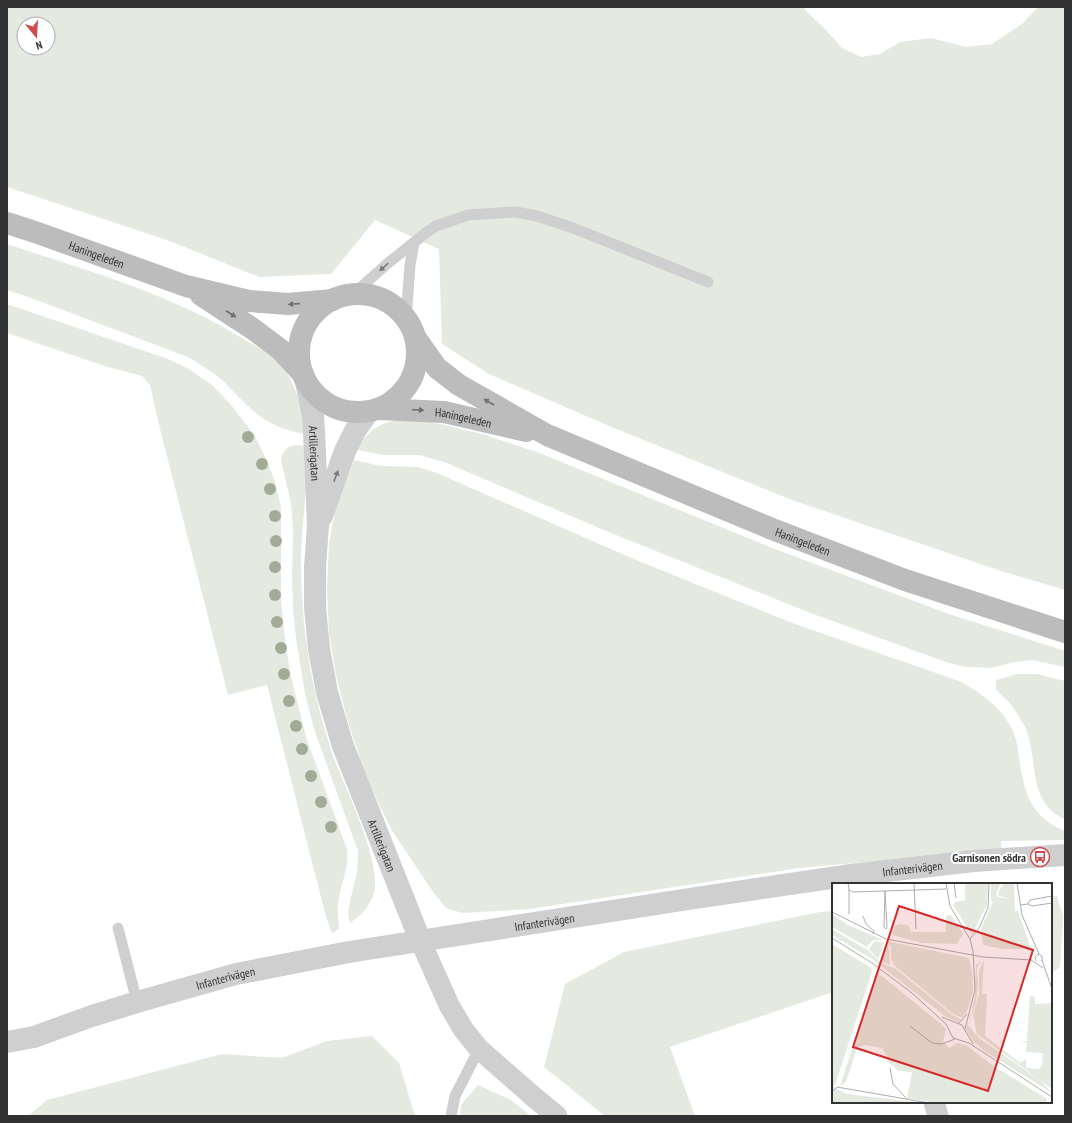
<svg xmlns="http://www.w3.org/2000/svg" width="1072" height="1123" font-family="'PT Sans Narrow',sans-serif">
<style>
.green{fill:#e4eadf;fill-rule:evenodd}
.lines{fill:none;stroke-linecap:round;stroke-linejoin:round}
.service{stroke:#cfcfcf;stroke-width:11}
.minor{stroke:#cfcfcf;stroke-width:21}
.tertiary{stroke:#cfcfcf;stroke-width:22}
.secondary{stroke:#bcbcbc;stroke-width:22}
.tree{fill:#a0ac98}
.oneway{fill:#797979}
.oneway2{fill:#707070}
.labels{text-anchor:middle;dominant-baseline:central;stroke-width:4;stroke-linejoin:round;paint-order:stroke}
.street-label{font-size:12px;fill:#323232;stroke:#fff}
.poi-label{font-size:12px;font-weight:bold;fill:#323232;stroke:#fff;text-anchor:end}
.inset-road{fill:none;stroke:#adadad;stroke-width:1}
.view{fill:#d62828;fill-opacity:0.15;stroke:#d62828;stroke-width:2}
.inset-edge{fill:none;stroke:#323232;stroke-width:2}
</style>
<rect width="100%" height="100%" fill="#fff"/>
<path class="green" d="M7 7H804L805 10 825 29 842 48 861 57 880 54 900 42 931 38 966 47 992 44 1023 23 1038 7H1065V590L1001 571 792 500 614 428 489 374 442 344 439 249 375 220 331 274 259 277 167 240 7 187ZM24 24H48V48H24Z
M7 244C88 271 172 294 245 340 257 347 272 354 280 364 297 383 302 410 304 434 290 431 276 427 264 419 249 409 238 396 226 384 215 373 201 365 188 357L34 299 7 290Z
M7 304 168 359 189 369 212 385 232 406 255 436 267 461 275 482 281 507V599L286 647 291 677 307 740 347 849C349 867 342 881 339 898 337 908 338 918 339 929L332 933 326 917 267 685 228 695 159 425 150 385 142 376 108 367 7 333Z
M405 418 428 421 482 434 537 452 775 549 949 614 1065 651V667L1032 660 1015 662 991 668 966 667 949 663 813 614 611 533 444 462 419 455H382L358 450C367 427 383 423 405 418Z
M295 445 305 446C306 458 307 471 306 483 305 509 301 535 301 562 301 626 311 689 331 750 342 783 385 865 373 896 368 909 360 916 350 923L348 914 350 901 357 873 358 851 314 729 305 694 296 638 293 608 292 575 293 529 291 503 281 461C282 452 286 447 295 445Z
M354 460 381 466 418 467 437 473 636 560 795 624 959 681C980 692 1001 707 1012 729 1017 739 1018 748 1019 759 1025 793 1030 817 1065 831V840L1001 841V850L799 868 530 909 462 913 446 908 433 892 391 829 367 779 348 722 336 676 329 633 327 589 329 542 336 507Z
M1017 674H1037L1065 681V819C1025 803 1040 755 1024 725 1020 718 1014 708 1009 702 1004 698 1000 694 996 689V680Z
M1051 896H1057L1063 916 1060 967 1051 974Z
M833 911V992L670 1047 695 1116H605L544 1067 565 984 624 952 820 912Z
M372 1036 399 1063 415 1116H28L47 1100 222 1054 282 1058 327 1041Z
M478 1085 511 1100 531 1116H460L461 1105Z"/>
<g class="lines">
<path class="service" d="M352 295 387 264 427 232 436 226 468 215 515 212 537 216 573 228 708 282
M406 319 410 265 414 243
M118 928 137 1002
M451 1116 455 1096 479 1049"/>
<path class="minor" d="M420 940 449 1005 463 1029 479 1049 535 1098 557 1116
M934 1102 938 1116"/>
<g class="tertiary">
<path id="s1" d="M306 382 313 416 314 431 318 526 315 567V607L319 649 327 692 343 746 420 940"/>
<path d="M322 516 345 451 355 431 369 411"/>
<path id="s2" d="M7 1042 34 1037 92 1016 137 1002 236 974 349 952 689 899 851 875 974 861 1065 855"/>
</g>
<g class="secondary">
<path id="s3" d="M7 223 35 232 186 286 249 301 288 304 333 300"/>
<circle cx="358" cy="353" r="59"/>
<path d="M201 295 253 329 281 350 303 374"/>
<path id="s4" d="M415 337 437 368 459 385 547 435 772 529 905 580 1065 632"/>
<path id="s5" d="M379 409 444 412 526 431"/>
</g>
</g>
<g class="tree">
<circle cx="248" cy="437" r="6"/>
<circle cx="262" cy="464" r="6"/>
<circle cx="270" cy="489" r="6"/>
<circle cx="275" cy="516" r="6"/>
<circle cx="276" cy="541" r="6"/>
<circle cx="275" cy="567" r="6"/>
<circle cx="275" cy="595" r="6"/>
<circle cx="277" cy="622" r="6"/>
<circle cx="281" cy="648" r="6"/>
<circle cx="284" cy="674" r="6"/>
<circle cx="289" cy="701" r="6"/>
<circle cx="296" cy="726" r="6"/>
<circle cx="302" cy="749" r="6"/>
<circle cx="311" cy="776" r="6"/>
<circle cx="321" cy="802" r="6"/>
<circle cx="331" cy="827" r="6"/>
</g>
<defs><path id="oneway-solid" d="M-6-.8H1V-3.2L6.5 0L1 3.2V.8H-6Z"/></defs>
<g class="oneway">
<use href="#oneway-solid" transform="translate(384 267) rotate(138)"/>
<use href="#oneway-solid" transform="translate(336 476) rotate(-70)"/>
</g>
<g class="oneway2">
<use href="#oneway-solid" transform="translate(294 304) rotate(176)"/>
<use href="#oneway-solid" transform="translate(231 314) rotate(33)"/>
<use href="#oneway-solid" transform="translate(489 402) rotate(-150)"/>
<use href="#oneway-solid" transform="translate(418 410) rotate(3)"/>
</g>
<defs>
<g id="bus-ring" transform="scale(1)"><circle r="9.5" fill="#fff" stroke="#d44949" stroke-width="1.5"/><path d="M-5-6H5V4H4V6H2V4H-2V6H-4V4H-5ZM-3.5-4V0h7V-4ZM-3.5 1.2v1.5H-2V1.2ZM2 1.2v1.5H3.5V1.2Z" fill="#d44949"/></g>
</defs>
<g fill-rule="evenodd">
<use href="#bus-ring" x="1040" y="857"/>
</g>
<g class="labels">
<g class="street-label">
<text stroke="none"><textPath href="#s3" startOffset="95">Haningeleden</textPath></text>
<text stroke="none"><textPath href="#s5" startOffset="85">Haningeleden</textPath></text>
<text stroke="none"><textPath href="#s1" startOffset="72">Artillerigatan</textPath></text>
<text stroke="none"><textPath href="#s4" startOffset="444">Haningeleden</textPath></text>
<text stroke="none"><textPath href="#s1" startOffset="475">Artillerigatan</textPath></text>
<text stroke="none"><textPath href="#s2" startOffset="924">Infanterivägen</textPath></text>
<text stroke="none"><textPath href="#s2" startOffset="552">Infanterivägen</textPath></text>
<text stroke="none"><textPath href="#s2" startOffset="228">Infanterivägen</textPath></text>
</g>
<g class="poi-label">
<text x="1026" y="857">Garnisonen södra</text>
</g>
</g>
<g transform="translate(832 883)">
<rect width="220" height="220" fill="#fff"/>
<path d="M133 0H156L155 21 140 52 121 22 123 19 133 17ZM159 0H169L164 10 165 14 178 16 167 13 166 10 172 0H182L183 28H186L199 66H171L151 62 149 45 161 19 159 18ZM0 31 16 42 51 57H41L35 64 0 44ZM119 32 131 51 125 61 90 60 60 52 62 43 68 41 76 42 79 49H114V33ZM0 46 37 68 49 80 64 86 119 131 129 137 126 139 113 133 40 76 0 52ZM43 58 52 60 46 76 37 66ZM54 58 137 75 140 88 141 109 136 126 130 135 120 130 63 83 59 76V64ZM54 60 57 65 58 82 49 78ZM0 61 38 84 40 89 2 205 15 211 92 220H0ZM149 77 145 86 146 103 144 119 137 140 143 114 144 82ZM152 77 150 111H155L153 153 188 180 194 176V185L207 186 210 182 211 170 194 169 195 160 188 158H195L198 113 203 114V121L220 120V206L145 151 141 132 147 111V87ZM45 89 109 141 114 146 111 158 117 165 125 160 134 162 160 182 215 216 213 220H103L75 215 80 189 67 188 55 178V173L50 165 33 162 25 165 14 199 8 203ZM135 141 147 155 209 198 220 210 151 167 140 157 134 147Z" fill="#e4eadf"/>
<path class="inset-road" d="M16 0 17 7 21 9 114 6M23 0H110M82 0 84 46M114 0 118 23 138 56 141 68 143 107 133 146M122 0 124 15M185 0 190 32 207 71M17 7V31M53 8 55 44 54 46 52 44ZM196 21 200 23 220 20M188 22 196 21 198 17 220 13M0 29 54 56 151 74 199 77 211 85M31 33 34 41 42 48 41 51M0 55 40 80 80 110 114 141 121 155 137 160 220 214M138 56 147 45 156 25 157 0M210 77 220 106M204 78 203 74 206 71 210 73V78M110 134 130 142 141 161M126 141 135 131M78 143 100 160 110 161 123 156M58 185 61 201 75 216M0 209 5 204 97 220"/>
<path class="view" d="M67 23 201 67 156 208 21 164Z"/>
<rect width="220" height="220" class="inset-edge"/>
</g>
<rect width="1072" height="1123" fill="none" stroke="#323232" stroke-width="16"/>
<g transform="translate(36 36) rotate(162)"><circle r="19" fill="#ffffff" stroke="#adadad"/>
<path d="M0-3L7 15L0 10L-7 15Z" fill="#d44949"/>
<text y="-6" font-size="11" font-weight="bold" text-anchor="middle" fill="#323232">N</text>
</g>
</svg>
